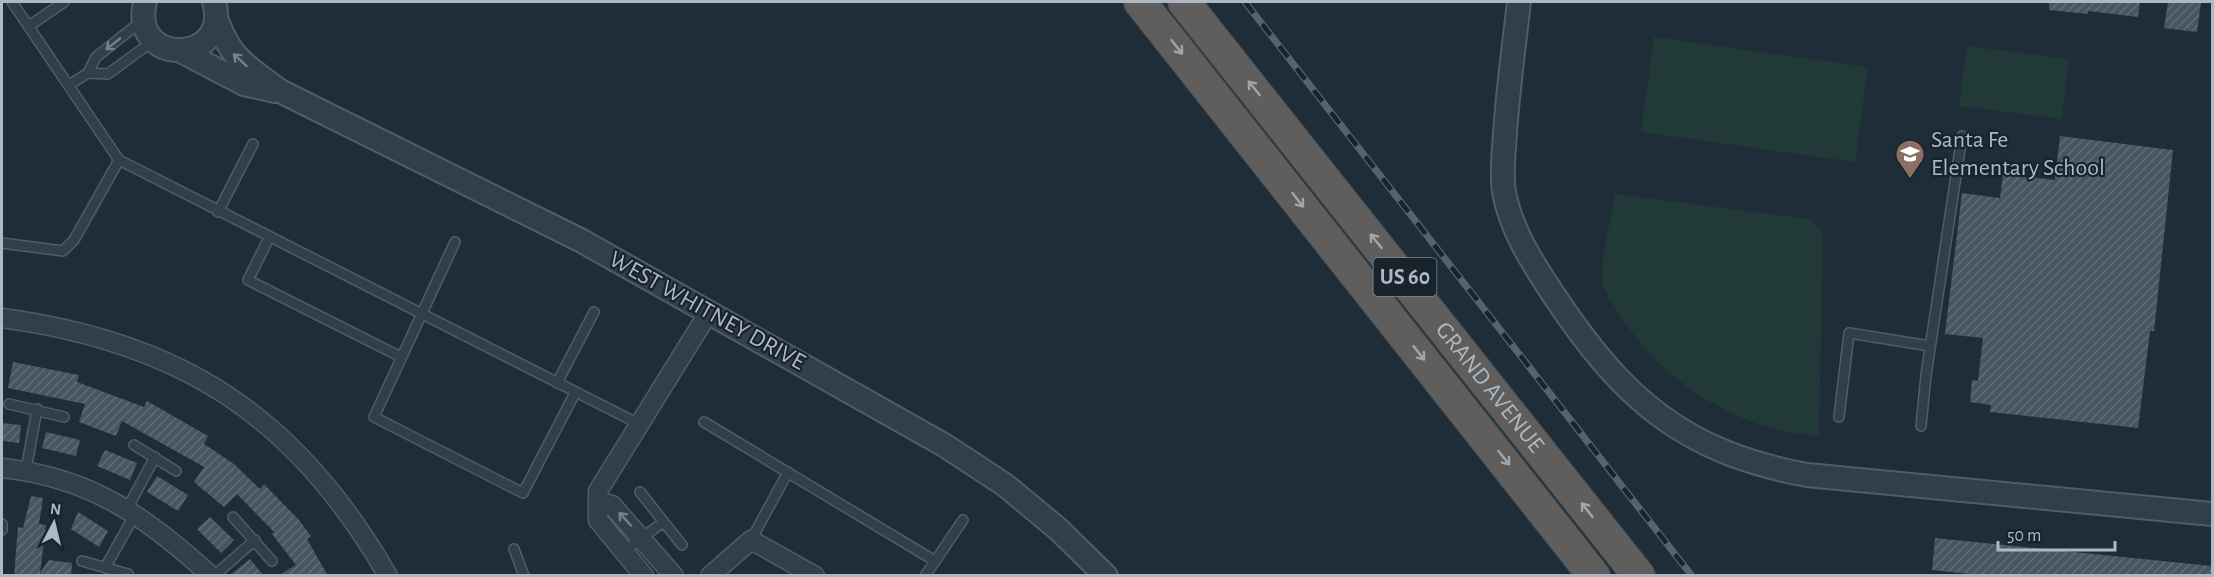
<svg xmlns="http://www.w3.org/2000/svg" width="2214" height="577" font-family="'Alegreya Sans',sans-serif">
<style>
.pitch{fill:#213a38}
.building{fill:url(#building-hatch)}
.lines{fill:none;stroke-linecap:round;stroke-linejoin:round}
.service-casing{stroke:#505c66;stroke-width:12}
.minor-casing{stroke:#505c66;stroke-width:21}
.tertiary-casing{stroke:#505c66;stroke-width:26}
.trunk-casing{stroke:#3d4952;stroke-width:34}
.service{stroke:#323e48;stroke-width:9}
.minor{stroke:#323e48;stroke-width:18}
.tertiary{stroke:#323e48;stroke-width:22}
.trunk{stroke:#5f5e5c;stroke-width:32}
.rail-casing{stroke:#54636f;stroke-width:7}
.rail{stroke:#18232c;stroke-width:4.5;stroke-dasharray:14;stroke-linecap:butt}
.oneway{stroke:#75828d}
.oneway2{stroke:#9da7b0}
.labels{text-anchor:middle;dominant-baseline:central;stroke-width:4.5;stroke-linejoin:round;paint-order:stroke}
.shield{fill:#18232c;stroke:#808c97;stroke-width:1.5}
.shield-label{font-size:22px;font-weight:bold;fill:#acb9c5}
.poi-label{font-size:24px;fill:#acb9c5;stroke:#18232c;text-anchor:start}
.street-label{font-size:24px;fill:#acb9c5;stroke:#18232c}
</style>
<defs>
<pattern id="building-hatch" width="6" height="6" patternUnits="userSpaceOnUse" patternTransform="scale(1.5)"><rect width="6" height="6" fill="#465763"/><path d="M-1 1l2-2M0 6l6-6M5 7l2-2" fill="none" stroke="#5e6d78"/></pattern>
</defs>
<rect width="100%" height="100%" fill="#1e2d37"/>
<path class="pitch" d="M1654 37 1868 67 1855 162 1641 132Z
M1967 46 2069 59 2062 119 1959 106Z
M1615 194 1810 219 1823 232 1819 436C1739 431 1661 382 1619 313 1614 305 1603 291 1602 281 1601 258 1611 219 1615 194Z"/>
<path class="building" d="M2049 2H2140L2138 17 2088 11V14L2049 10Z
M2168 2H2201L2197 32 2164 28Z
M2060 136 2173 150 2154 331H2150L2138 428 1990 412 1991 405 1970 402 1972 380 1978 381 1983 338 1945 334 1962 193 2000 198 2003 174 2055 180Z
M13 362 79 375 77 382 144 407 147 401 208 436 204 444 234 464 260 489 264 484 299 520 311 536 307 539 328 576H278L296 565 272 534 274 532 237 494 224 507 194 482 204 467 122 421 116 436 79 422 85 404 8 388Z
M2 423 21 425 19 443 2 441Z
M46 432 80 440 76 456 42 448Z
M105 450 137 463 130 480 97 466Z
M157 476 188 495 178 511 147 492Z
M31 496 43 498 39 524 46 525 40 573 49 560 72 563 71 576H14L18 527 23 528Z
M78 512 108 531 99 547 71 529Z
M210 517 234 540 221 553 197 529Z
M1935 538 2212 566V576H1988L1932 570Z
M250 559 264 576H229Z"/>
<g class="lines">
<g class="service-casing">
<path id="service" d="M12 2 119 160 639 424
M29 26 64 2
M88 73 108 74 153 41
M69 85 88 73 96 57 143 20
M218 212 253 144
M269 238 248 280 401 357
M455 242 374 417 523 493 575 393
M2 243 63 251 74 240 119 160
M557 383 594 312
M9 404 64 417
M1839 417 1849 333 1930 346
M704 422 935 561
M1921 426 1926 375 1962 136
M134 445 176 471
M26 470 37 409
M640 492 682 545
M127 509 155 457
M233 517 272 561
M2 530V524
M751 540 788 472
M514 549 524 576
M623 552 662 523
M82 561 128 574
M105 568 135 514
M214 576 255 540
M925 576 963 520"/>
</g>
<g class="minor-casing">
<path id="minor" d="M2 318C182 342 297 417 388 576
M2 468C90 477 147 517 211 576
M599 501 612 505 674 576
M644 576 598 520V491L709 312
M710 576 751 540 815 576"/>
</g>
<g class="tertiary-casing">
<path id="tertiary" d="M145 2C129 68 232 64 214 2
M1519 2C1514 45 1508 89 1505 133 1504 151 1501 174 1504 192 1511 230 1532 262 1553 294 1622 398 1682 452 1807 475L2212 514
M216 18C231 60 247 66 280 91L582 241 944 445 1005 485 1058 529 1106 576
M181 51 244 84 275 91"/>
</g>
<g class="trunk-casing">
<g id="trunk">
<path d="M1140 2 1594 576"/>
<path id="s1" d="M1184 2 1639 576"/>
</g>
</g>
<use href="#service" class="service"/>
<use href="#minor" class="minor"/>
<use href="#tertiary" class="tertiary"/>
<use href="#trunk" class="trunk"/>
<g class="rail-casing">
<path id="rail" d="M1245 2 1692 576"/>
</g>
<use href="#rail" class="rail"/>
</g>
<defs><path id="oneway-shaft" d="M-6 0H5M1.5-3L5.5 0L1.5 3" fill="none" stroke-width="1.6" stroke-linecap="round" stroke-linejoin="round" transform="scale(1.5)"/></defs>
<g class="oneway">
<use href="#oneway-shaft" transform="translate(113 44) rotate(142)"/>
<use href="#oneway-shaft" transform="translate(240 60) rotate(-138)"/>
<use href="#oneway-shaft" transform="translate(625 519) rotate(-132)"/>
</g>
<g class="oneway2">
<use href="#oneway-shaft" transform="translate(1177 47) rotate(52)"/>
<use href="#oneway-shaft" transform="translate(1254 88) rotate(-129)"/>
<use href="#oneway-shaft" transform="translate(1298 200) rotate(52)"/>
<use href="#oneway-shaft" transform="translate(1376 241) rotate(-129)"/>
<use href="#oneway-shaft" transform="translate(1419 353) rotate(52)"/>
<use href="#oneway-shaft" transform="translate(1504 458) rotate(51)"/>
<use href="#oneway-shaft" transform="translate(1587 510) rotate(-128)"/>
</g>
<defs>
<g id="school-pin" transform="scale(1.5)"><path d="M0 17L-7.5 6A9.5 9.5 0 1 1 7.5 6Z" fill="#8d6e63" stroke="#18232c"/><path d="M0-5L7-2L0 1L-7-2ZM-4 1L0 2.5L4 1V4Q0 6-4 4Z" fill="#fff"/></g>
</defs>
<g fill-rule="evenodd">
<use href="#school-pin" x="1910" y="154"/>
</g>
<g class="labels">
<rect class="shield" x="1373.5" y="258" width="63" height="38" rx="4.5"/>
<g class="shield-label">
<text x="1405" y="277">US 60</text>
</g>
<g class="poi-label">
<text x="1931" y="140">Santa Fe<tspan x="1931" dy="28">Elementary School</tspan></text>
</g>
<g class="street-label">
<text transform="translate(707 311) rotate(29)">WEST WHITNEY DRIVE</text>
<text stroke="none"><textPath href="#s1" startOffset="492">GRAND AVENUE</textPath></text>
</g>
</g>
<rect width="2214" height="577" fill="none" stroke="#acb9c5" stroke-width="6"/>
<g transform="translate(54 523) rotate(7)" stroke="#18232c" stroke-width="4.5" paint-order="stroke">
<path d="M0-4.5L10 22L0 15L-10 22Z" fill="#acb9c5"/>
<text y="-9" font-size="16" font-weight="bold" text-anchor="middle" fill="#acb9c5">N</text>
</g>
<path d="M1998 541v9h117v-9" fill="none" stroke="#acb9c5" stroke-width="3"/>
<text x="2007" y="541" font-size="18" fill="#acb9c5" stroke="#18232c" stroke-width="4.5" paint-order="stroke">50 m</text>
</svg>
